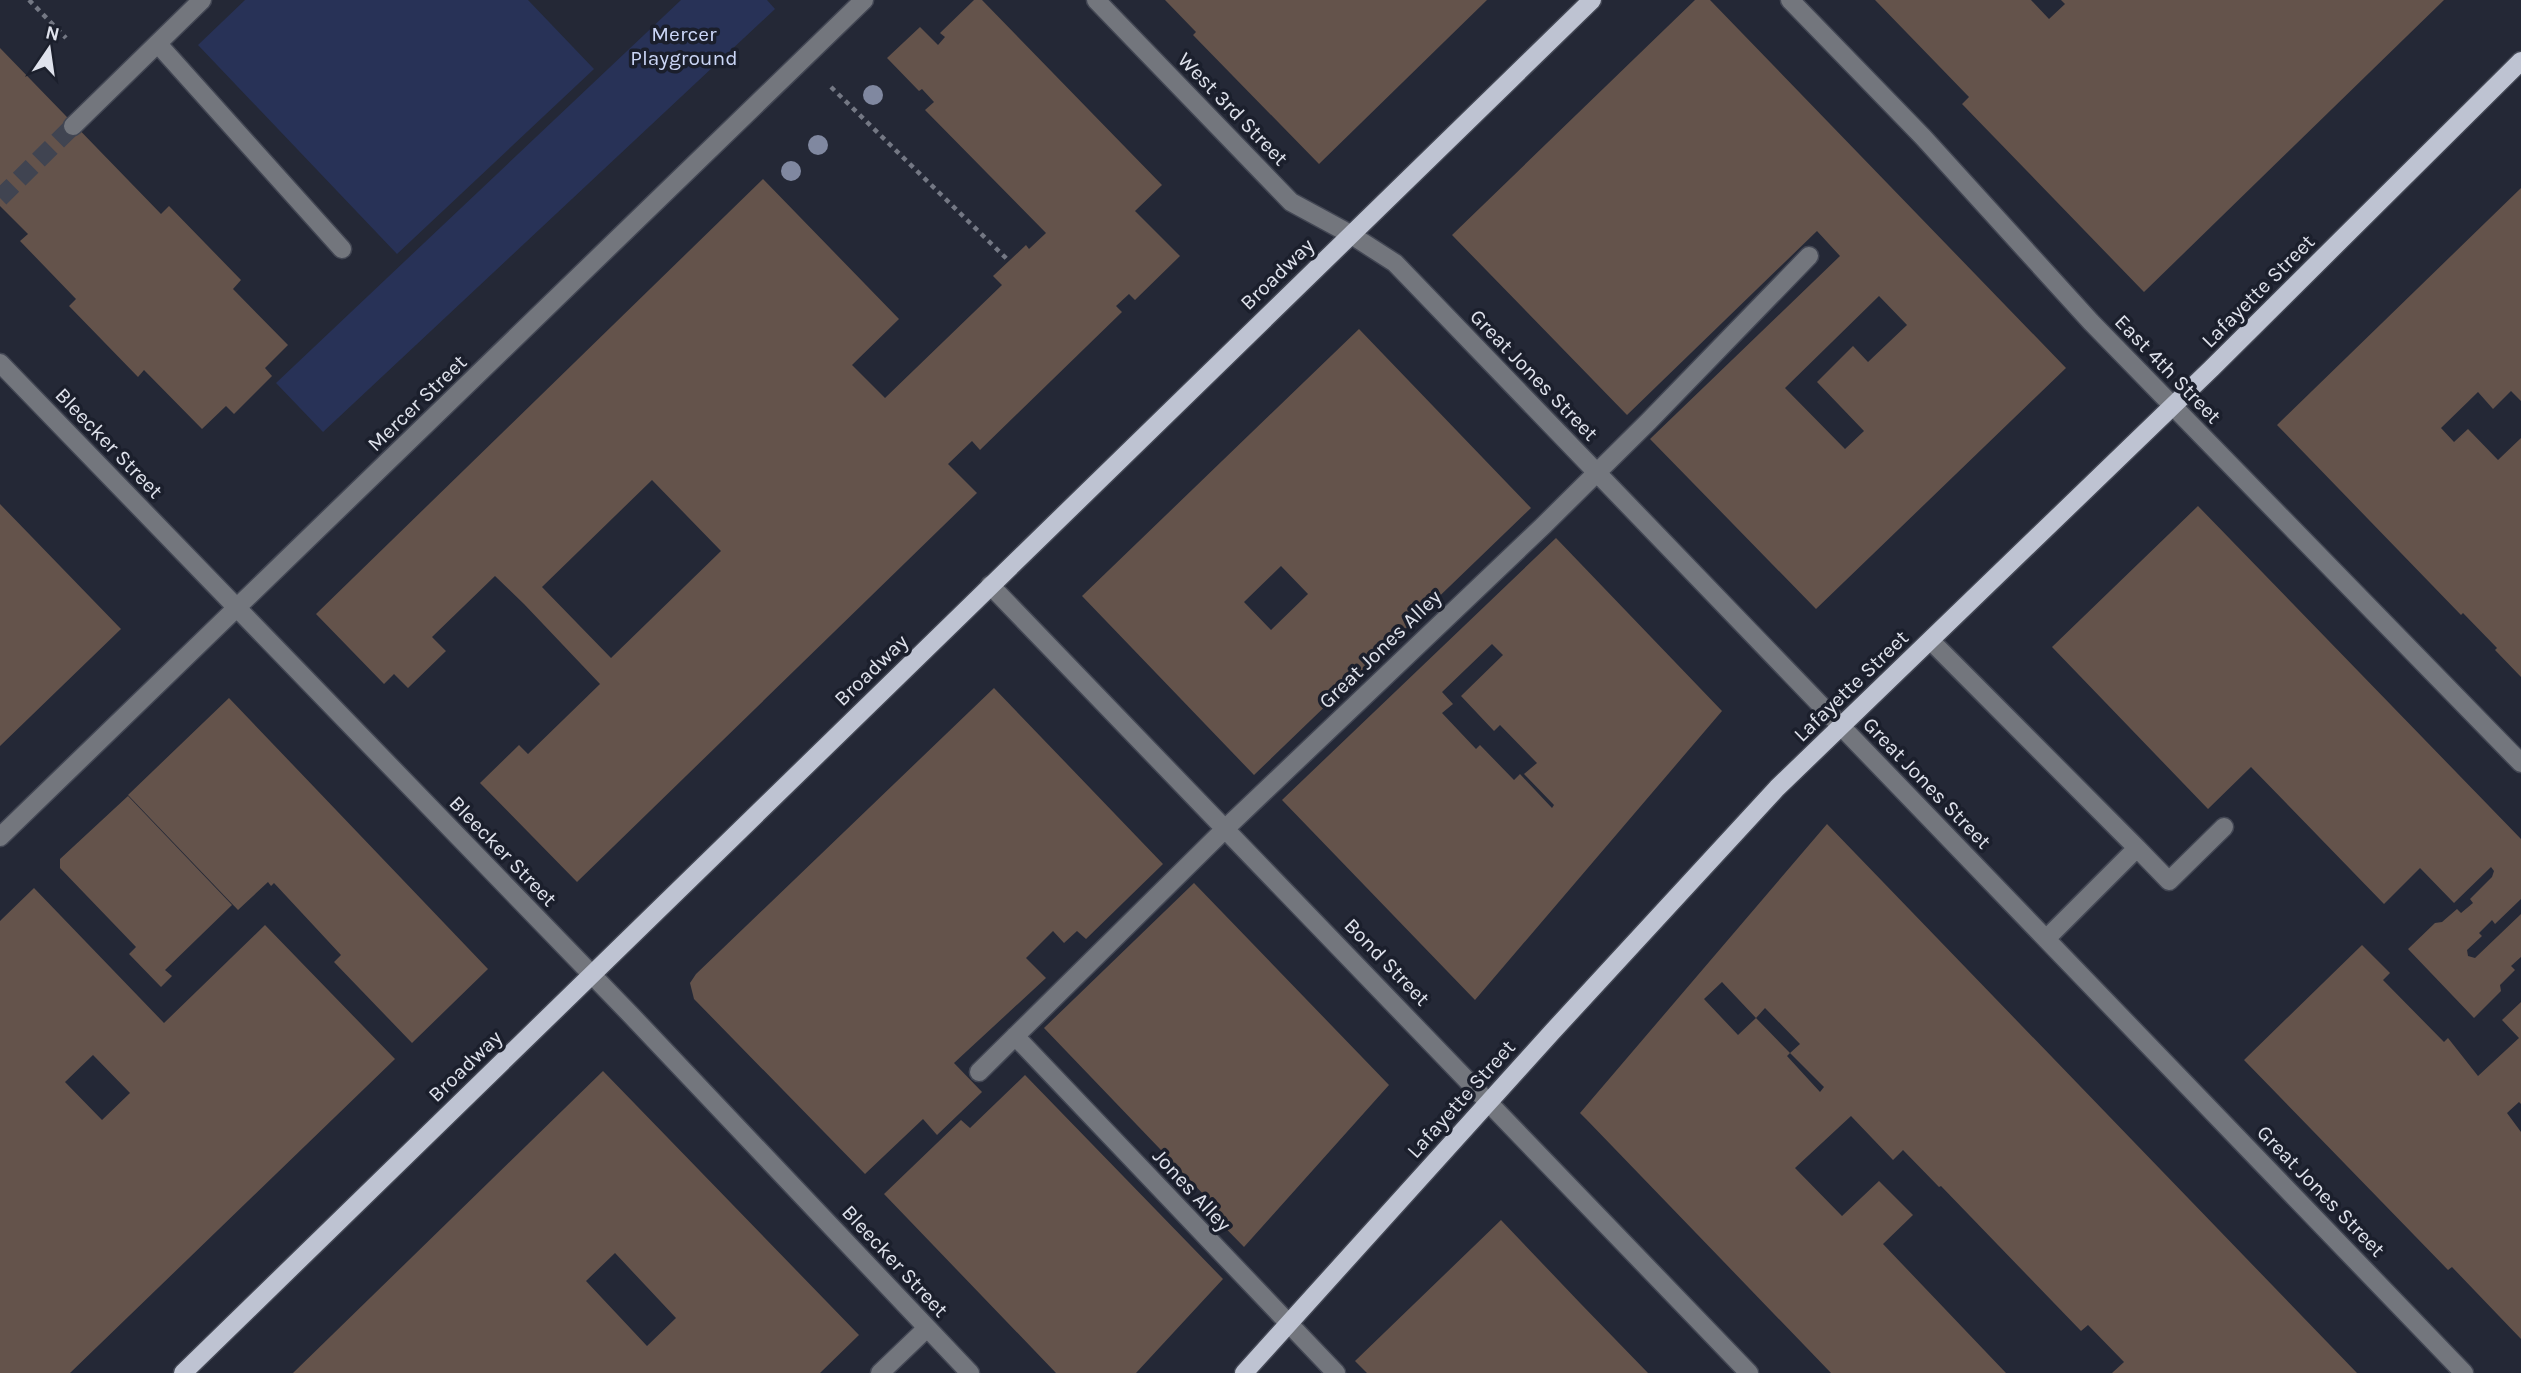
<svg xmlns="http://www.w3.org/2000/svg" width="2521" height="1373" font-family="Karla,sans-serif">
<style>
.green{fill:#283257}
.building{fill:#64534b;fill-rule:evenodd}
.lines{fill:none;stroke-linecap:round;stroke-linejoin:round}
.minor-tunnel{stroke:#404451;stroke-width:18;stroke-dasharray:18 9;stroke-linecap:butt}
.minor-casing{stroke:#424653;stroke-width:21}
.major-casing{stroke:#424653;stroke-width:21}
.path{stroke:#747884;stroke-width:4.5;stroke-dasharray:5 5;stroke-linecap:butt}
.minor{stroke:#73767d;stroke-width:18}
.major{stroke:#bec3d2;stroke-width:18}
.tree{fill:#8088a0}
.labels{text-anchor:middle;dominant-baseline:central;stroke-width:7;stroke-linejoin:round;paint-order:stroke}
.park-label{font-size:21px;fill:#cbd6f6;stroke:#1b1f2c}
.street-label{font-size:21px;fill:#dfe2ec;stroke:#1b1f2c}
</style>
<rect width="100%" height="100%" fill="#242836"/>
<path class="green" d="M245 0H528L594 69 397 254 198 45Z
M681 0H767L775 9 323 432 276 383Z"/>
<path class="building" d="M974 0H982L1162 185 1135 211 1180 256 1135 300 1129 294 1116 306 1122 312 980 450 972 441 948 464 977 493 577 882 480 783 519 745 528 754 600 684 524 604 495 576 432 637 446 651 408 688 394 674 384 684 316 614 763 179 899 319 852 365 885 398 1002 285 993 276 1026 245 1029 249 1046 233 925 110 934 102 922 89 919 91 887 58 920 27 938 45 945 37 940 33ZM652 480 721 551 611 658 542 587Z
M1165 0H1487L1319 164 1193 35 1196 32Z
M1695 0H1710L2066 368 1816 609 1650 439 1840 256 1817 231 1627 415 1452 235ZM1879 296 1907 325 1868 362 1853 346 1817 382 1864 431 1845 449 1785 388Z
M1875 0H2031L2049 19 2065 4 2061 0H2444L2144 292 1962 104 1969 97Z
M0 48 161 214 169 206 241 280 233 289 288 345 265 368 272 376 234 414 226 406 202 429 144 370 138 377 69 306 76 299 20 241 28 234 0 206Z
M2521 188V401L2511 391 2493 409 2478 392 2441 428 2454 442 2468 429 2498 460 2521 438V677L2495 650 2497 648 2463 613 2461 615 2277 425Z
M1359 329 1531 508 1254 775 1082 596ZM1281 566 1308 594 1271 630 1244 602Z
M0 504 121 629 0 746Z
M2198 506 2521 839V899L2495 924 2492 920 2479 933 2482 936 2467 950 2468 956 2475 958 2521 914V957L2511 966 2515 970 2500 985 2501 991 2474 1018 2408 949 2435 923 2442 922 2457 909 2461 913 2473 903 2470 899 2492 877 2494 871 2491 867 2454 903 2420 868 2384 904 2251 767 2208 809 2052 647Z
M1556 538 1722 711 1475 1000 1282 800ZM1492 644 1503 655 1461 696 1494 731 1500 725 1535 761 1537 763 1524 774 1554 805 1552 808 1520 774 1514 780 1480 745 1476 749 1442 713 1453 704 1442 692Z
M994 688 1163 864 1086 939 1077 931 1064 943 1053 931 1026 958 1046 978 954 1063 982 1092 937 1135 923 1119 865 1174 694 999 690 983 696 974Z
M229 698 488 969 412 1043 334 962 341 955 274 883 271 886 268 882 238 910 128 795Z
M128 796 232 905 165 970 172 976 161 987 129 954 136 947 60 868V859Z
M1827 824 2133 1141 2357 1373H2112L2124 1362 2088 1325 2081 1331 1941 1186 1939 1187 1903 1150 1893 1160 1851 1116 1795 1168 1842 1216 1879 1181 1913 1215 1883 1244 2006 1373H1831L1586 1119 1580 1113ZM1722 982 1756 1018 1765 1008 1800 1044 1790 1053 1756 1018 1738 1035 1704 999ZM1790 1053 1824 1087 1820 1092 1787 1056Z
M1194 883 1389 1085 1244 1247 1200 1202 1206 1197 1044 1028Z
M34 888 164 1023 265 925 395 1059 70 1373H0V921ZM93 1055 130 1093 102 1120 65 1082Z
M2362 945 2390 973 2383 980 2444 1042 2448 1038 2478 1076 2519 1038 2502 1020 2521 1002V1104L2519 1102 2507 1113 2521 1132V1339L2452 1267 2448 1270 2244 1060Z
M603 1071 859 1335 820 1373H293ZM615 1253 676 1318 647 1346 586 1281Z
M1025 1075 1223 1279 1136 1373H1056L884 1194 961 1120 970 1128Z
M1501 1220 1581 1304 1648 1373H1367L1355 1361Z"/>
<g class="lines">
<path class="minor-tunnel" d="M0 198 73 126"/>
<g class="minor-casing">
<path id="minor" d="M1096 0 1291 202 1350 234 1395 263 2464 1373
M1790 0 1923 137 2091 322 2521 763
M158 44 342 249
M73 126 202 0
M0 363 630 1014 970 1373
M990 585 1749 1373
M1931 641 2137 848 2046 939
M0 837 864 0
M2137 848 2169 881 2224 827
M1015 1036 1336 1373
M979 1072 1226 828 1543 526 1649 421 1809 256
M880 1373 927 1328"/>
</g>
<g class="major-casing">
<path id="major" d="M183 1373 1592 0
M1244 1373 1553 1031 1777 788 2212 368 2521 61"/>
</g>
<path class="path" d="M29 0 66 38
M831 87 1009 261"/>
<use href="#minor" class="minor"/>
<use href="#major" class="major"/>
</g>
<g class="tree">
<circle cx="873" cy="95" r="10"/>
<circle cx="818" cy="145" r="10"/>
<circle cx="791" cy="171" r="10"/>
</g>
<g class="labels">
<g class="park-label">
<text x="684" y="34">Mercer<tspan x="684" dy="24">Playground</tspan></text>
</g>
<g class="street-label">
<text transform="translate(1233 109) rotate(46)">West 3rd Street</text>
<text transform="translate(1277 274) rotate(-44)">Broadway</text>
<text transform="translate(2258 291) rotate(-45)">Lafayette Street</text>
<text transform="translate(2168 369) rotate(46)">East 4th Street</text>
<text transform="translate(1534 375) rotate(46)">Great Jones Street</text>
<text transform="translate(417 403) rotate(-44)">Mercer Street</text>
<text transform="translate(109 443) rotate(46)">Bleecker Street</text>
<text transform="translate(1380 649) rotate(-44)">Great Jones Alley</text>
<text transform="translate(871 670) rotate(-44)">Broadway</text>
<text transform="translate(1851 686) rotate(-44)">Lafayette Street</text>
<text transform="translate(1927 783) rotate(46)">Great Jones Street</text>
<text transform="translate(503 851) rotate(46)">Bleecker Street</text>
<text transform="translate(1387 962) rotate(46)">Bond Street</text>
<text transform="translate(465 1066) rotate(-44)">Broadway</text>
<text transform="translate(1461 1099) rotate(-48)">Lafayette Street</text>
<text transform="translate(1192 1190) rotate(47)">Jones Alley</text>
<text transform="translate(2321 1191) rotate(46)">Great Jones Street</text>
<text transform="translate(895 1261) rotate(47)">Bleecker Street</text>
</g>
</g>
<g transform="translate(49 49) rotate(13)" stroke="#1b1f2c" stroke-width="5" paint-order="stroke">
<path d="M0-5L12 26L0 18L-12 26Z" fill="#dfe2ec"/>
<text y="-10" font-size="19" font-weight="bold" text-anchor="middle" fill="#dfe2ec">N</text>
</g>
</svg>
